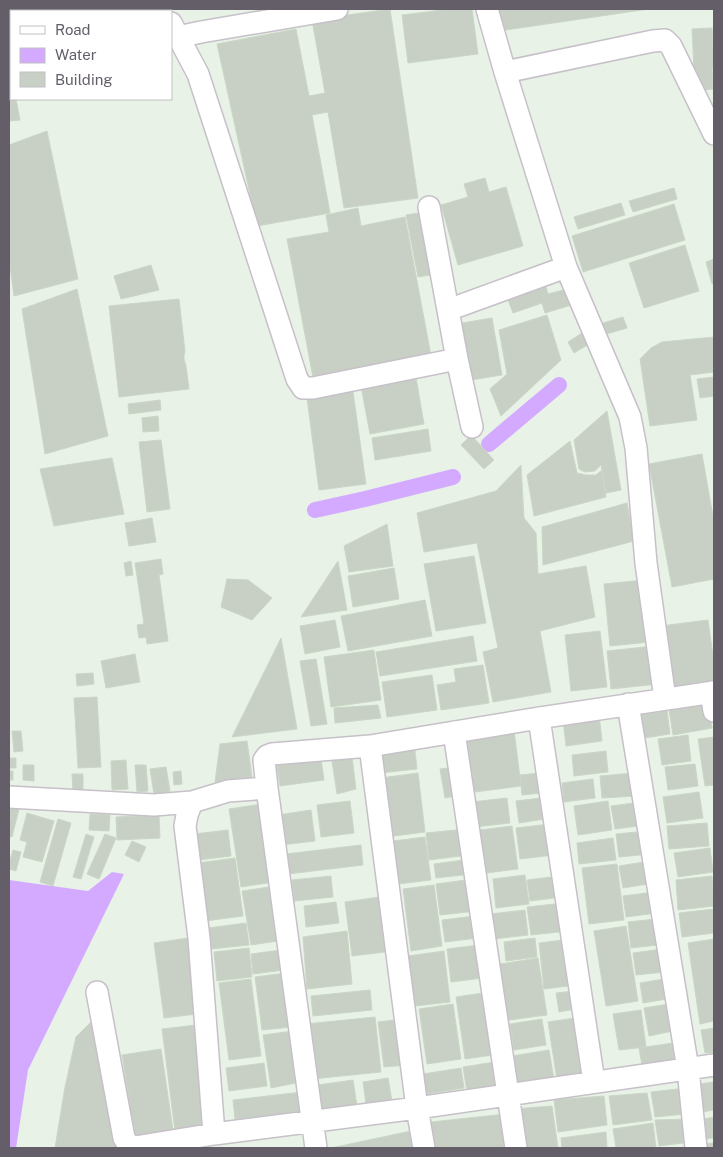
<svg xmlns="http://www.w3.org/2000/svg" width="723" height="1157" font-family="'Public Sans',sans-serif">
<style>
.water{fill:#d3aaff}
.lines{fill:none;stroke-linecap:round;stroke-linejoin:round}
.canal{stroke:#d3aaff;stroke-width:16}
.building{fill:#c8d0c6;stroke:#c9d7c4}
.minor-casing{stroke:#c6c0c8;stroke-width:24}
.minor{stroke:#fff;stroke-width:21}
</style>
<rect width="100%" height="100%" fill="#e9f2e7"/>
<path class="water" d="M112 872 124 874 28 1070 16 1148H9V880L88 891Z"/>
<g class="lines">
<path class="canal" d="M489 444 559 385
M315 510 365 499 453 477"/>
</g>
<path class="building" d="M390 9 418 198 344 208 328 112 312 115 330 213 257 226 217 44 296 29 309 96 325 93 312 20Z
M450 9H472L478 54 408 63 402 15Z
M496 9H649L499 31Z
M712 28 713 50H714V67L712 68 713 89 695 91 692 29Z
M9 84H11V99H16L20 120 9 121Z
M47 131 78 279 14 296 9 259V145Z
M485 178 489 192 506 187 523 246 458 265 441 205 468 197 464 184Z
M674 188 677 199 633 212 629 201Z
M621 203 625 215 578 229 574 217Z
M674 204 685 240 583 272 572 236Z
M358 208 361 226 405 217 432 361 314 383 287 239 329 232 326 215Z
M425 212 436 274 418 277 406 215Z
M685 245 699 291 644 308 629 263Z
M714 259V283L712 284 706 262Z
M151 265 159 290 121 299 114 276Z
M546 287 548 294 571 288 575 304 545 313 542 303 513 313 508 300Z
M77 289 108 436 45 454 22 309Z
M179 299 185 352 184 355V359L186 366 189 389 119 397 109 306Z
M547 315 561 360 501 416 490 389 507 374 499 330Z
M623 317 627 328 603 335 600 324Z
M492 318 502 375 471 380 462 323Z
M582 333 589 344 574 353 568 342Z
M714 337V372L690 375 697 420 650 426 640 359 651 348 662 342Z
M415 372 424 424 370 434 360 381Z
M714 377V396L700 398 697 379Z
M353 392 366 484 319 490 307 398Z
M160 400 161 410 129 414 128 404Z
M607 411 621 490 606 493 601 465 595 471 585 472 579 469 574 440Z
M158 416 159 431 143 432 142 418Z
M428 429 431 451 375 460 372 438Z
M471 435 494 460 484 469 461 445Z
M161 440 170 509 147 512 139 442Z
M570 441 577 473 586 475H596L602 470 606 497 534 516 527 475Z
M702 454 714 522V579L672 587 649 464Z
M112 458 124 514 54 526 40 469Z
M521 465 524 518 536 533 538 574 586 566 595 617 540 631 551 692 493 702 483 652 498 648 477 543 424 552 417 513 496 491Z
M627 503 634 541 543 565 542 527Z
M152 518 156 542 129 546 125 523Z
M387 524 393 566 349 572 344 546Z
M474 556 486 623 436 631 424 564Z
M161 559 163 574 159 575 168 641 147 644 146 637 139 638 137 625 144 624 135 563Z
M131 561 133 575 126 576 124 563Z
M338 561 347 610 301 617Z
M394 568 399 599 353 607 348 576Z
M227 579 248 580 272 598 252 620 221 607Z
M644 580 650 642 610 646 604 584Z
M425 600 432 636 348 651 341 616Z
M335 620 340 647 305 654 300 626Z
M708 620 714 663V685L670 691 661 626Z
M600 631 607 687 571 691 565 635Z
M473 636 477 661 380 676 376 652Z
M281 638 297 729 232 737Z
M654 646 658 684 611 689 607 651Z
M374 650 381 700 331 707 324 657Z
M135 654 140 682 106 688 101 661Z
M316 659 327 724 311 726 300 661Z
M483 665 489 703 441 710 437 685 456 682 454 669Z
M93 673 94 684 77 686 76 674Z
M432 675 437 710 387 717 382 682Z
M97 697 101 767 78 768 74 698Z
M707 702 712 728 673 735 669 709Z
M378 705 381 718 335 723 334 708Z
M667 710 670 734 638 739 634 715Z
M599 715 602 741 566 746 563 720Z
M514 730 521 786 467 793 460 736Z
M12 731H21L23 751 14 752Z
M688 735 691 761 662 765 658 739Z
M714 737V785L705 786 698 739Z
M247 741 252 777 215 782 220 744Z
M414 742 417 769 380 773 377 747Z
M606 751 608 772 574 776 572 755Z
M352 757 356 789 337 794 332 761Z
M9 758H16V768H9Z
M321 759 324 780 280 786 277 766Z
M126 760 128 789 112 790 111 761Z
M695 764 698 786 668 790 665 767Z
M23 765H34V781L23 780Z
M135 765H146L148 791 137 792Z
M166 767 170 791 154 794 150 769Z
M456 767 461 795 445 798 440 769Z
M9 771H13V780H9Z
M181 771 182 784 174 785 173 772Z
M418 773 425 832 387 837 380 778Z
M540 773 542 793 522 795 520 775Z
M634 773 636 796 602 798 600 776Z
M72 774H83V791H73Z
M593 779 595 798 564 802 562 783Z
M699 792 703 818 667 823 663 797Z
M549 797 551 818 519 823 516 801Z
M507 798 510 823 475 827 472 802Z
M350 801 354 833 321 837 317 805Z
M608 801 612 830 578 835 574 806Z
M9 802 20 805 12 837 9 836Z
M642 802 646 825 615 829 611 806Z
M262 804 274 882 241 887 229 809Z
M311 810 315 841 281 845 278 815Z
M27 813 54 821 42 862 23 857 27 842 20 840Z
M90 814 110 815 109 831 89 830Z
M159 815 160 838 117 840 116 817Z
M58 819 71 823 53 886 40 882Z
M707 823 709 846 669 849 667 826Z
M550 824 554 855 520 859 516 828Z
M512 826 518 869 486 873 480 830Z
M466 829 469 855 429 860 426 833Z
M228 830 231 856 198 860 194 834Z
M647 831 650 854 619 857 616 834Z
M86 834 94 837 81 879 73 877Z
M105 834 116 838 99 879 87 874Z
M425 837 431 880 398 884 393 841Z
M613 838 616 860 579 864 577 843Z
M132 841 146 847 139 862 125 855Z
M361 845 363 865 288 874 286 854Z
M710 848 713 872 678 877 674 853Z
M13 850 21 852 16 871 9 869V864Z
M235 858 243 916 205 921 198 863Z
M471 859 472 874 436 878 434 864Z
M650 861 654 883 623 888 619 866Z
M617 864 624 920 589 924 582 868Z
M525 875 529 904 496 908 493 879Z
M331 876 333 897 294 901 292 880Z
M559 876 562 897 530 901 527 880Z
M712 876 714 906 678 910 676 880Z
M473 879 477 911 440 915 436 884Z
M434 885 442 946 411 951 403 889Z
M276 886 285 940 251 945 242 891Z
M654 892 657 913 626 917 623 896Z
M386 896 393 951 352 956 345 902Z
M336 902 339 923 306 927 304 906Z
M564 903 568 931 531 935 527 907Z
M714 909V933L682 937 679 913Z
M525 910 528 935 494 939 490 914Z
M475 916 478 938 445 942 442 920Z
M655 919 658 945 631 948 628 922Z
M246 923 249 945 211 949 208 928Z
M626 926 638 1001 606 1006 594 931Z
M347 931 352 984 307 989 303 937Z
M188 938 197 1014 164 1018 154 943Z
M535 938 537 957 506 961 504 942Z
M571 939 576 985 544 989 539 943Z
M714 939V1021L700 1024 688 943Z
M479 945 483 978 451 982 447 949Z
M249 948 252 977 217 981 214 952Z
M662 949 665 972 636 975 633 953Z
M281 950 284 970 253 974 251 954Z
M444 951 450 1002 415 1006 408 956Z
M538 958 547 1015 502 1021 494 965Z
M286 973 292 1027 262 1030 255 977Z
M251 979 261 1056 229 1060 219 983Z
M664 979 667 999 643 1003 640 983Z
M370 990 372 1010 313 1016 311 996Z
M574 991 576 1009 559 1012 556 993Z
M489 992 499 1054 465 1059 456 997Z
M453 1004 461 1059 427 1064 419 1009Z
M669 1004 673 1031 649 1036 644 1008Z
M641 1010 646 1047 619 1050 613 1014Z
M97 1016 122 1148H55L65 1087 76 1037Z
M375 1017 381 1072 312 1079 306 1024Z
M582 1017 591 1075 557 1080 548 1022Z
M402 1019 407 1065 384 1067 378 1022Z
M542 1019 546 1045 514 1050 510 1024Z
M196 1025 208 1127 175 1131 162 1029Z
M714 1028V1052L705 1053 701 1030Z
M293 1031 301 1082 271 1088 263 1035Z
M673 1043 677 1066 643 1071 639 1048Z
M161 1049 173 1130 135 1136 122 1055Z
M549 1050 554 1079 517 1085 512 1056Z
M501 1061 505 1086 467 1092 463 1067Z
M264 1063 267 1086 229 1091 226 1068Z
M461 1068 464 1088 420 1095 417 1075Z
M388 1078 392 1101 366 1104 363 1082Z
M353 1080 357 1106 322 1112 318 1085Z
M714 1082V1110L696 1113 692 1085Z
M686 1088V1114L655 1117 651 1092Z
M302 1092 304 1112 235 1119 233 1100Z
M647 1093 652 1120 613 1125 609 1096Z
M604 1096 607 1125 558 1132 554 1100Z
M552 1106 558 1148H519L513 1109Z
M506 1114 511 1148H435L431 1122Z
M714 1117V1138L700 1139 698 1120Z
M688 1119 691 1142 659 1146 655 1120Z
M653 1123 656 1148H616L613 1129Z
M411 1131 415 1148H331Z
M606 1132 607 1148H562L561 1138Z
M714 1143V1148H702L701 1144Z"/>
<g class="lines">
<g class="minor-casing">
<path id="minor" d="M171 23 198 74 297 379 303 388H313L457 359 429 207
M178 37 201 32 337 9
M505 72 653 41 665 40 671 46 714 134
M566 267 630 417 636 448 646 563 665 699
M448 310 566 267 505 72 487 9
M457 359 472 427
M711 692 714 711
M628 704 688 1069 696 1148
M539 718 594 1082
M454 732 516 1148
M370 746 417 1108 424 1148
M267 788 316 1148
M9 797 154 805 192 802 228 791 267 788 264 760 267 756 272 754 370 746 539 718 714 692
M192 802 187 815 185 826 199 938 214 1134
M97 992 124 1138 128 1144 135 1147 214 1134 417 1108 714 1065"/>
</g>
<use href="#minor" class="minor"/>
</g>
<rect width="723" height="1157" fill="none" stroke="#645e69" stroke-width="20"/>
<rect x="10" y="10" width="162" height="90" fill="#ffffff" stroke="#c1bfc3"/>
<rect x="20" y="26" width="25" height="8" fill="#ffffff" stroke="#c1bfc3"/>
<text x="55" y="35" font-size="15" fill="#645e69">Road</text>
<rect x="20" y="48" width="25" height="15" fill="#d3aaff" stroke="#c1bfc3"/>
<text x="55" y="60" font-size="15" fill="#645e69">Water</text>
<rect x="20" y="72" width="25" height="15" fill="#c8d0c6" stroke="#c1bfc3"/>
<text x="55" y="85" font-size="15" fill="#645e69">Building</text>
</svg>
